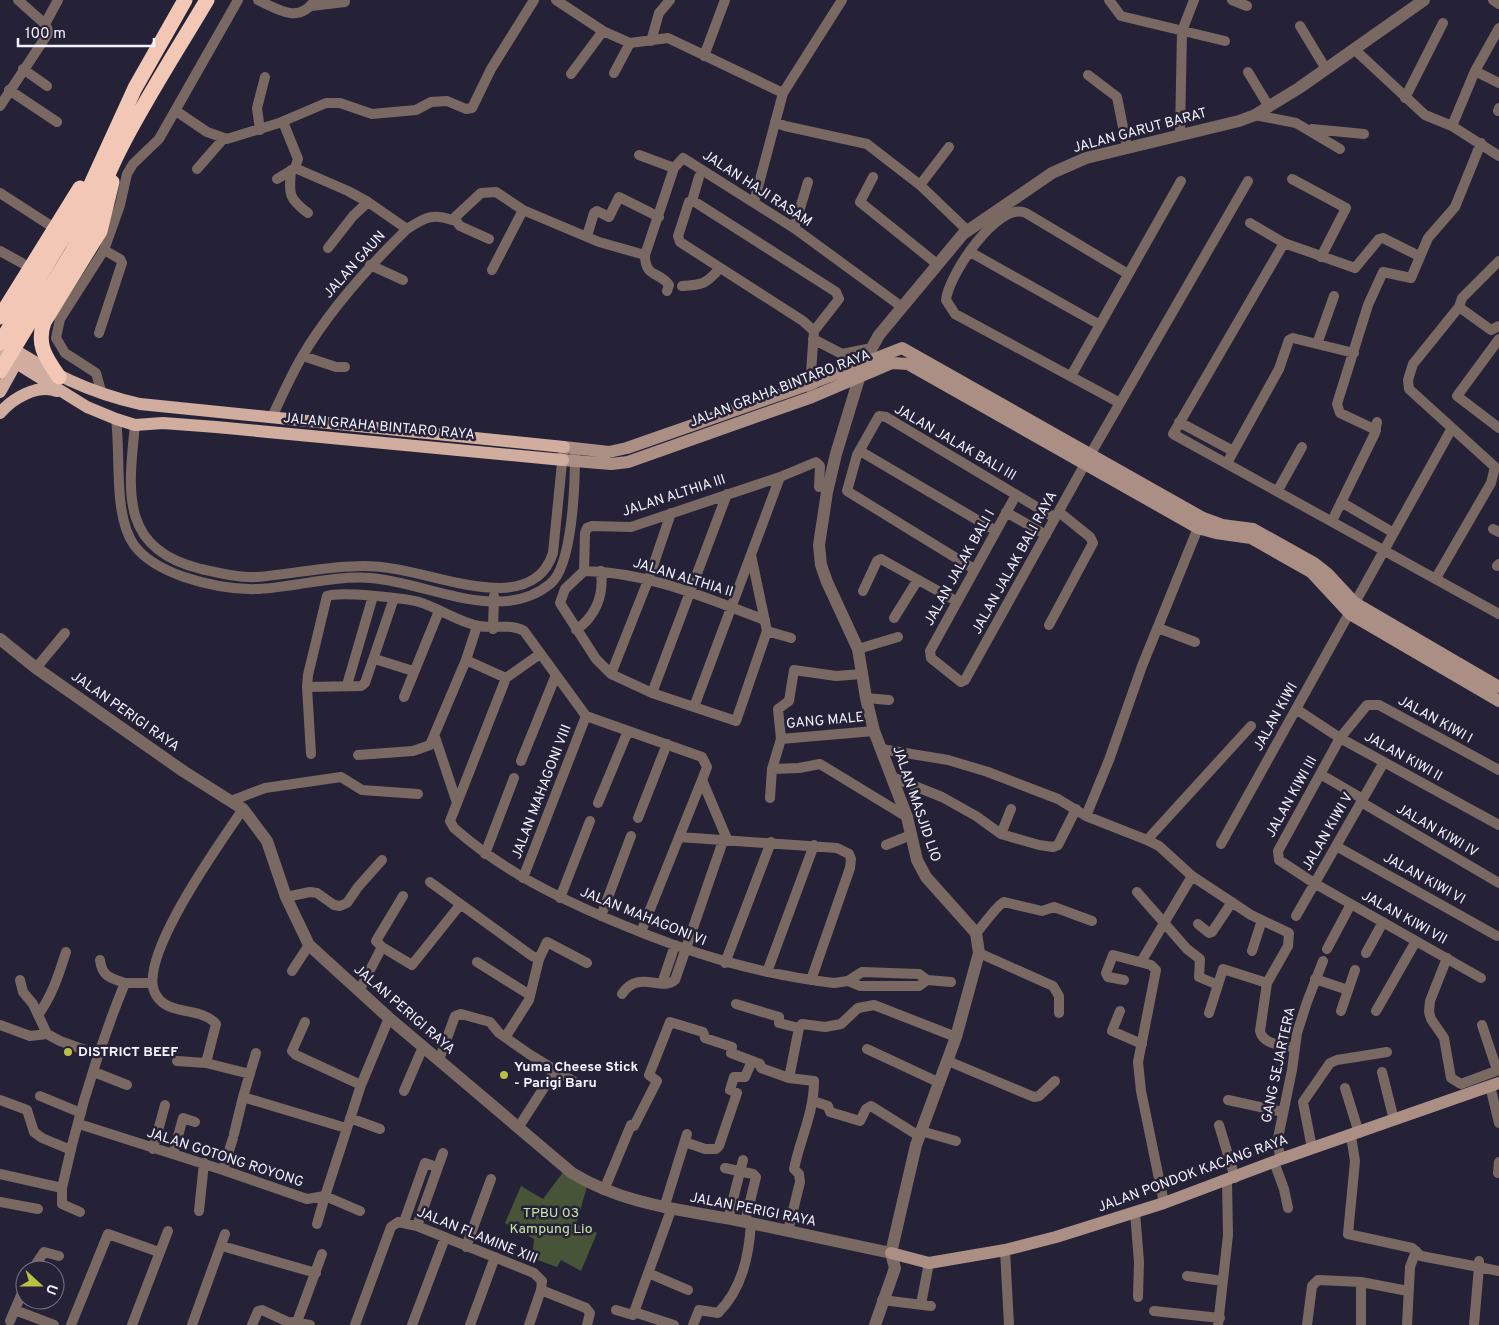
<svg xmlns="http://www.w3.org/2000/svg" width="1499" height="1325" font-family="Overpass,sans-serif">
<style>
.green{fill:#475437}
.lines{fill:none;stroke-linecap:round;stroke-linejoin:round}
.minor{stroke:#7a6962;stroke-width:10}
.tertiary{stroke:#7a6962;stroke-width:12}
.secondary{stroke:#ab8f84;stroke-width:12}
.primary{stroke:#d0ad9e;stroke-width:12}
.motorway{stroke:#f2c7b5;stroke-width:15}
.motorway-bridge{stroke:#f2c7b5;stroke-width:15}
.poi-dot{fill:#bbc044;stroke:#252238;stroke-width:2}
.labels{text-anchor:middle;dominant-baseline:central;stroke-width:5;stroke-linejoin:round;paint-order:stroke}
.street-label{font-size:14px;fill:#f3f2fe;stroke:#252238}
.poi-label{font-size:14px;font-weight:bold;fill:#f3f2fe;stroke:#252238;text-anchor:start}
.park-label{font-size:14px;fill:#cae5a8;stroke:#252238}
</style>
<rect width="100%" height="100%" fill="#252238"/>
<path class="green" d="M564 1171 587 1187 576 1224 597 1233 581 1271 561 1260 557 1267 532 1258 534 1239 505 1223 521 1186 543 1199Z"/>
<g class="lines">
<path class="minor" d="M258 0C279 10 299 24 315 0
M556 0 603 31 630 43 668 38 783 93 754 202
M1109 0 1121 16 1225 41
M1232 0 1247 6
M1493 0 1499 4
M311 6 345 2
M45 24 58 0
M1300 26 1326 69
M651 41 659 13 670 0
M1354 49 1425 115 1452 126 1499 156
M704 56 725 0
M23 69 47 86
M1475 71 1499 83
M1248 72 1269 107
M614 73 630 43
M571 74 603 31
M1088 75 1117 97 1127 147
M9 90 57 122
M783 93 842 0
M1405 98 1443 23
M0 106 49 32 45 24 18 0
M176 111 207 132 227 139 279 123 326 103H340L372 114 416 110 431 102 447 101 466 109 472 108 491 69 534 0
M1498 111 1499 108
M1255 115 1296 123 1340 149
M775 122 785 126 867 144 920 185 968 231
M1452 126 1475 71 1499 28
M1312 129 1364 134
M260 130 257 108 265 77
M1180 134 1182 31 1194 0
M639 155 674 168
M295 168 348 191 368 202
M197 169 224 138
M291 170C289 194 288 198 308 213
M873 177 860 202 937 264
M277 179 295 168 298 159 283 122
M1292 179 1346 208 1321 257
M920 185 949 147
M0 193 48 224
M692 201 699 177
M454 218 460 226 489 239
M1250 223 1284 243 1355 268 1379 239 1383 238 1419 256
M794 228 808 182
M407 229C425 218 431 213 452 220L481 193 496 192 523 210 599 242 645 255
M587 236 594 213 597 211 609 217 619 197 659 217
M1284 243 1173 434 1499 614
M0 251 22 263
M970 252 1100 325
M370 265 403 280
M492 270 523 210
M682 286C703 285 706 284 720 268
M667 291 669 285C659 271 645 278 645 255L674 168 683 158 794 228 902 307
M1459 307 1491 330 1499 326
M99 333 122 263 120 259 104 250
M813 339 842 354 867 349
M1499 339 1457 396 1499 428
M1317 344 1354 353
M303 356 336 367H345
M1071 376 1181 181
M102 394 96 373 65 353 56 338 60 319 104 250 120 205 127 174 133 164 159 139 238 0
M812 397 811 372 814 331 803 321 680 242 678 236 689 202H695L836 292 839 299 814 331
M1120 403 955 314 946 300C948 276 998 200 1026 213L1128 274
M272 417C282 396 291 375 303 355 331 308 368 267 407 229L368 202 353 216 328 248
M116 419C121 456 113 515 134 545 145 560 167 571 184 577 208 585 234 590 259 589 296 587 334 575 371 578 426 582 500 625 550 584 573 566 575 482 575 453
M1179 422 1233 451
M135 425C128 493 120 549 201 569 219 573 239 578 257 577 292 574 328 566 363 566 410 566 453 588 501 588 526 587 545 578 553 553L563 453
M1452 428 1409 389 1408 380 1413 364 1459 307 1462 298 1499 261
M1376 430 1340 413 1337 404 1368 305 1383 272 1411 278 1428 238 1455 207 1481 143
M860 451 996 531
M1227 463 1279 369 1289 340 1293 338 1317 344 1334 296
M1278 490 1302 447
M1016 495 930 651 931 658 961 682 965 680 1090 455 1248 181
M1341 502 1392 532
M1006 512 1046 535
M1332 521 1375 433 1377 422
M1493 529 1499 532
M751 555 767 631 736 721 652 693 611 674 596 659 560 603 565 589 584 571C648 572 706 598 765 620
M1497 566 1499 564
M974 569 847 491 857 455 879 416 886 417 1055 518
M584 571 585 533 587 528 592 526 631 527 780 477 816 462 820 466 819 487
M863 591 877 561 881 559 956 601
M394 598 365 683 361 686 307 687 308 675 327 596C340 591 404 598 419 602 439 608 458 622 479 626 493 629 512 623 524 631L586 716 702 757 707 767 702 780 641 932
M894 618 917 581
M1049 625 1093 543 1090 537 1059 512
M1158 628 1195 642
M493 629 494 596
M576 630C596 616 604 595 601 571
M767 631 791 638
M858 649 898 637
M375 659 413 671
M466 660 506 678 540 654
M36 668 65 633
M611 674 649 578 671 513
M506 678 450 821 454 828C503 871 558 898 618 923 689 953 757 974 834 983L848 981 862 972 919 974 927 980 951 982
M347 685 373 596
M307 687 311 754
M652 693 727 494
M404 697 439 611
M866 698 889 700
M694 707 780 477
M1296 709 1340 738 1499 825
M1251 726 1147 840 1159 846 1192 876 1251 915 1289 933 1288 946 1267 983 1260 1031C1263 1045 1283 1045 1295 1048
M435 737 457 803
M781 739 778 709 789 701 794 670 836 676 862 674
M781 739 874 731
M881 749 948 760 988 772 1058 799 1086 816 1147 840
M358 755 413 751 430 745 466 660 477 626
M521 761 556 675
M772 769 781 739
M1320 774 1363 799
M892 777 942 797 976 816 1001 834 1039 845 1053 847 1058 845 1076 809
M702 780 727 839
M770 798 772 769 799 768 820 764 907 817
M231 801 265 788 341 777 362 790 418 794
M1361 802 1499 883
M598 803 628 731
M1086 816 1109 760 1142 666 1198 528
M638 818 667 744
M1001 834 1011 809
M679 837 837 848 849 854 851 859 850 868 811 980
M1221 844 1452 428 1495 467 1491 483 1436 578
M886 845 911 835
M1336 846 1497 936
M485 854 514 778
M523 878 586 716
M430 882 532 956 539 959
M1137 892 1187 949 1200 959 1199 977 1218 985
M403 896 376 941 382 947 412 965 460 905
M286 897 310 892 317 893 334 905 340 906 347 903 358 887 382 860
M560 898 590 821
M601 916 631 836
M1296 916 1384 762
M1198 924 1209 933 1212 932 1232 902
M976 933C983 926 997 905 1004 902L1042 911 1054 907 1092 921
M1327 949 1351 904
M1252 951 1262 920
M979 953 1053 986 1059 996V1013
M1366 953 1383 922
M1447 958 1430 1001 1429 1012 1431 1019 1444 1038 1451 1078 1461 1084 1499 1070
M477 962 530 995
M1141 962 1192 876
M725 963 771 842
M292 971 309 945
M767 972 814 845
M1481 978 1314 883 1279 860 1278 851 1340 738 1367 705H1379L1499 770
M1315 979 1348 990
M20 980 23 992 33 1004 47 1034 60 1041 99 1055
M1124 980 1108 977 1106 973 1113 955 1151 965 1156 970 1138 1062 1141 1091 1164 1203
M848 981 860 986H919L927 980
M125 983H152
M662 983 675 945
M359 991 382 947
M622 994C638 969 661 992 675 980L724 838
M736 1004 779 1017V1023L799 1028 789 1078
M1120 1011 1112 1031 1142 1044
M1341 1011 1355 970
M1376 1011 1416 941
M1209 1013 1223 969 1267 983
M38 1015C52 996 59 974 66 952
M305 1022 292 1051 296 1055 361 1085
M0 1025 30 1036 47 1034
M1482 1025 1497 1070
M799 1028 802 1024 825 1027 841 1024 858 1008 874 1005 956 1037
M506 1036 529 1000 539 959 547 942 587 963
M867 1049 940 1083
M256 1053 243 1097 346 1128
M439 1060 455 1016 461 1014 490 1022 499 1033 529 1054 578 1084
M177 1061 206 1063 250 1074
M948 1061 1034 1097 1039 1096 1055 1081
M206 1063 216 1024C201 1006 169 1017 156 995 134 961 223 839 243 809
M94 1072 127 1085
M1382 1072 1394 1120
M1490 1086 1499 1123
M1345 1088 1359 1133
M404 1091 423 1047
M40 1096 81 1113
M0 1100 27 1110 34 1132 42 1138 71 1150
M1228 1100 1283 1112
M813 1101 828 1106 830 1112 860 1121 866 1109 871 1106 919 1136
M350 1118 380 1129
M79 1124 223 1170 307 1199 325 1196 328 1187 361 1085 389 1018
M1219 1125 1235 1178
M518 1128 556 1069
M921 1131 956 1141
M234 1134 243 1097
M1351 1136 1355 1161 1348 1234 1412 1248 1421 1256 1479 1267V1261
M685 1142 705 1149H716L719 1146 737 1093 730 1090 734 1077H745L752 1061
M1312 1148 1303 1102 1330 1063 1337 1060 1387 1052
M153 1149 165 1105
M173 1154 183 1118 195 1122
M1281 1159 1277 1143 1292 1070 1297 1033 1307 1002 1323 961
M1274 1162 1284 1189 1288 1208
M725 1168 753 1174 756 1177 745 1222
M223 1170 233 1138
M1498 1173 1499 1162
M0 1174 62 1188
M604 1190 631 1125 634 1126 657 1081 649 1075 670 1022 703 1032 705 1038 732 1047 731 1053 760 1064 761 1068 789 1078 814 1081C814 1113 800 1139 794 1169L799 1174 800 1182 788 1231
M0 1202 38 1209
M664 1208 687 1134
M199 1211 204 1163
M80 1212 62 1204V1188C77 1118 98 1049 125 983 111 978 102 977 100 960
M1135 1212 1139 1262 1138 1297
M728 1219 743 1160
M404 1222 425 1163 437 1167
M317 1224 325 1196 360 1211
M417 1226 443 1153
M222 1246 316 1273
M466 1247 491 1179
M1005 1250 1009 1325
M32 1270 44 1252 59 1256
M648 1273 688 1290
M1187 1276 1223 1281
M882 1300 931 1306
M921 1304 929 1263
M15 1310 54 1325
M616 1310 633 1315 671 1210
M1154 1311 1220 1318
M634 1312 674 1325
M10 1321 25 1286
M292 1322 310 1325
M297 1322 322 1254
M71 1325 108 1234 159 1252
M132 1325 168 1231
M192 1325 225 1234
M252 1325 258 1311 262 1310 288 1322
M355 1325 391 1227 398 1222 417 1226 534 1273 542 1281 541 1290 586 1308 590 1313 587 1325
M412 1325 445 1238
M470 1325 495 1257
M529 1325 541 1290
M693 1325 699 1310 718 1313C742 1289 749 1256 751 1223
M1218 1325 1228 1235 1227 1181
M1307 1325 1312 1286 1318 1280 1361 1282 1408 1291
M1361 1325V1282
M1407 1325 1410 1267 1416 1251
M1474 1325 1479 1267 1499 1271"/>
<path class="tertiary" d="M0 639 36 668 183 771 243 809 267 841 286 897 309 945 389 1018 572 1173C626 1206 686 1210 746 1222 794 1232 843 1243 891 1253
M875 1325 895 1268 891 1253 916 1145 956 1037 979 953 976 933 926 877 917 860 907 817 874 731 866 698 858 649 827 582 821 565 819 545 827 492 836 454 864 362 879 335 963 234 1052 173 1086 158 1239 121 1255 115 1299 88 1424 0"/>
<path class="secondary" d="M564 447 609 452 627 448 810 384 902 348 1203 518 1222 525 1253 529 1314 563 1328 574 1355 603 1499 687
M563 460 611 464 628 462 812 397 892 363 908 364 1198 528 1216 533 1251 538 1311 572 1350 614 1499 701
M891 1253 929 1263 1005 1250 1056 1237 1164 1203 1281 1159 1499 1083"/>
<path class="primary" d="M7 345C53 374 87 392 140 404L564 447
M0 353 87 407 116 419 135 425 163 423 216 427 563 460
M0 392 20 356
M0 413C13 398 37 384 57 391"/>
<path class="motorway" d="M61 241 76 217 135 88 185 0
M74 249C92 217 103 182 120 149 146 98 178 49 207 0
M0 317 80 188
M59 377C46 358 36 345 44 322L100 231 112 182"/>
<path class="motorway-bridge" d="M0 343 61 241
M0 371 74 249"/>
</g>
<g class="poi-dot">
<circle cx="68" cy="1052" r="5"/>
<circle cx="504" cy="1075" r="5"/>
</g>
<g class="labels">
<g class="street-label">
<text transform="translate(1140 131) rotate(-15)">JALAN GARUT BARAT</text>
<text transform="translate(757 189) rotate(33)">JALAN HAJI RASAM</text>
<text transform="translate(355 265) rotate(-48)">JALAN GAUN</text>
<text transform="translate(780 389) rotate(-21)">JALAN GRAHA BINTARO RAYA</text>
<text transform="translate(379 427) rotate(5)">JALAN GRAHA BINTARO RAYA</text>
<text transform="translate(955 443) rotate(30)">JALAN JALAK BALI III</text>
<text transform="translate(674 496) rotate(-18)">JALAN ALTHIA III</text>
<text transform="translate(1015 563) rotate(-61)">JALAN JALAK BALI RAYA</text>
<text transform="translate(960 568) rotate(-61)">JALAN JALAK BALI I</text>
<text transform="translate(683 578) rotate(17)">JALAN ALTHIA II</text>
<text transform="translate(125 712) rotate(35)">JALAN PERIGI RAYA</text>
<text transform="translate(1276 717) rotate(-61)">JALAN KIWI</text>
<text transform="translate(1435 720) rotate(29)">JALAN KIWI I</text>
<text transform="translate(825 721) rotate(-5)">GANG MALE</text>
<text transform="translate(1403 757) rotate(29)">JALAN KIWI II</text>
<text transform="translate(542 792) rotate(-69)">JALAN MAHAGONI VIII</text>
<text transform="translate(1292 797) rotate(-61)">JALAN KIWI III</text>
<text transform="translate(916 804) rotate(71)">JALAN MASJID LIO</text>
<text transform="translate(1437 831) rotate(30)">JALAN KIWI IV</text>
<text transform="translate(1328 832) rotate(-60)">JALAN KIWI V</text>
<text transform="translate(1424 879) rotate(29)">JALAN KIWI VI</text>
<text transform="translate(643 917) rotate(22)">JALAN MAHAGONI VI</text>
<text transform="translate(1404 918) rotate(29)">JALAN KIWI VII</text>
<text transform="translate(404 1010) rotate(41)">JALAN PERIGI RAYA</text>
<text transform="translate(1279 1065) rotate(-78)">GANG SEJARTERA</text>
<text transform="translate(225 1158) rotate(18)">JALAN GOTONG ROYONG</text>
<text transform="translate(1193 1174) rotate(-20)">JALAN PONDOK KACANG RAYA</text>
<text transform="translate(753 1210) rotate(11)">JALAN PERIGI RAYA</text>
<text transform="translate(477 1236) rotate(22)">JALAN FLAMINE XIII</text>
</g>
<g class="poi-label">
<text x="78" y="1052">DISTRICT BEEF</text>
<text x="514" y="1067">Yuma Cheese Stick<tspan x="514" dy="16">- Parigi Baru</tspan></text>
</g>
<g class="park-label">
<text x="551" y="1213">TPBU 03<tspan x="551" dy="16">Kampung Lio</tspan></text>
</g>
</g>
<g transform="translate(40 1285) rotate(111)"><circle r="24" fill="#252238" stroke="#777587"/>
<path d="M0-4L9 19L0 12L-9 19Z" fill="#bbc044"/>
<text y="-8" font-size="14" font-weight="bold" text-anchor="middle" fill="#f3f2fe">U</text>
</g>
<path d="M18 38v8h136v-8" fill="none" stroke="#f3f2fe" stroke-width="2.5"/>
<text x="25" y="38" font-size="15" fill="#f3f2fe" stroke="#252238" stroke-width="4" paint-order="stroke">100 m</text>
</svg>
